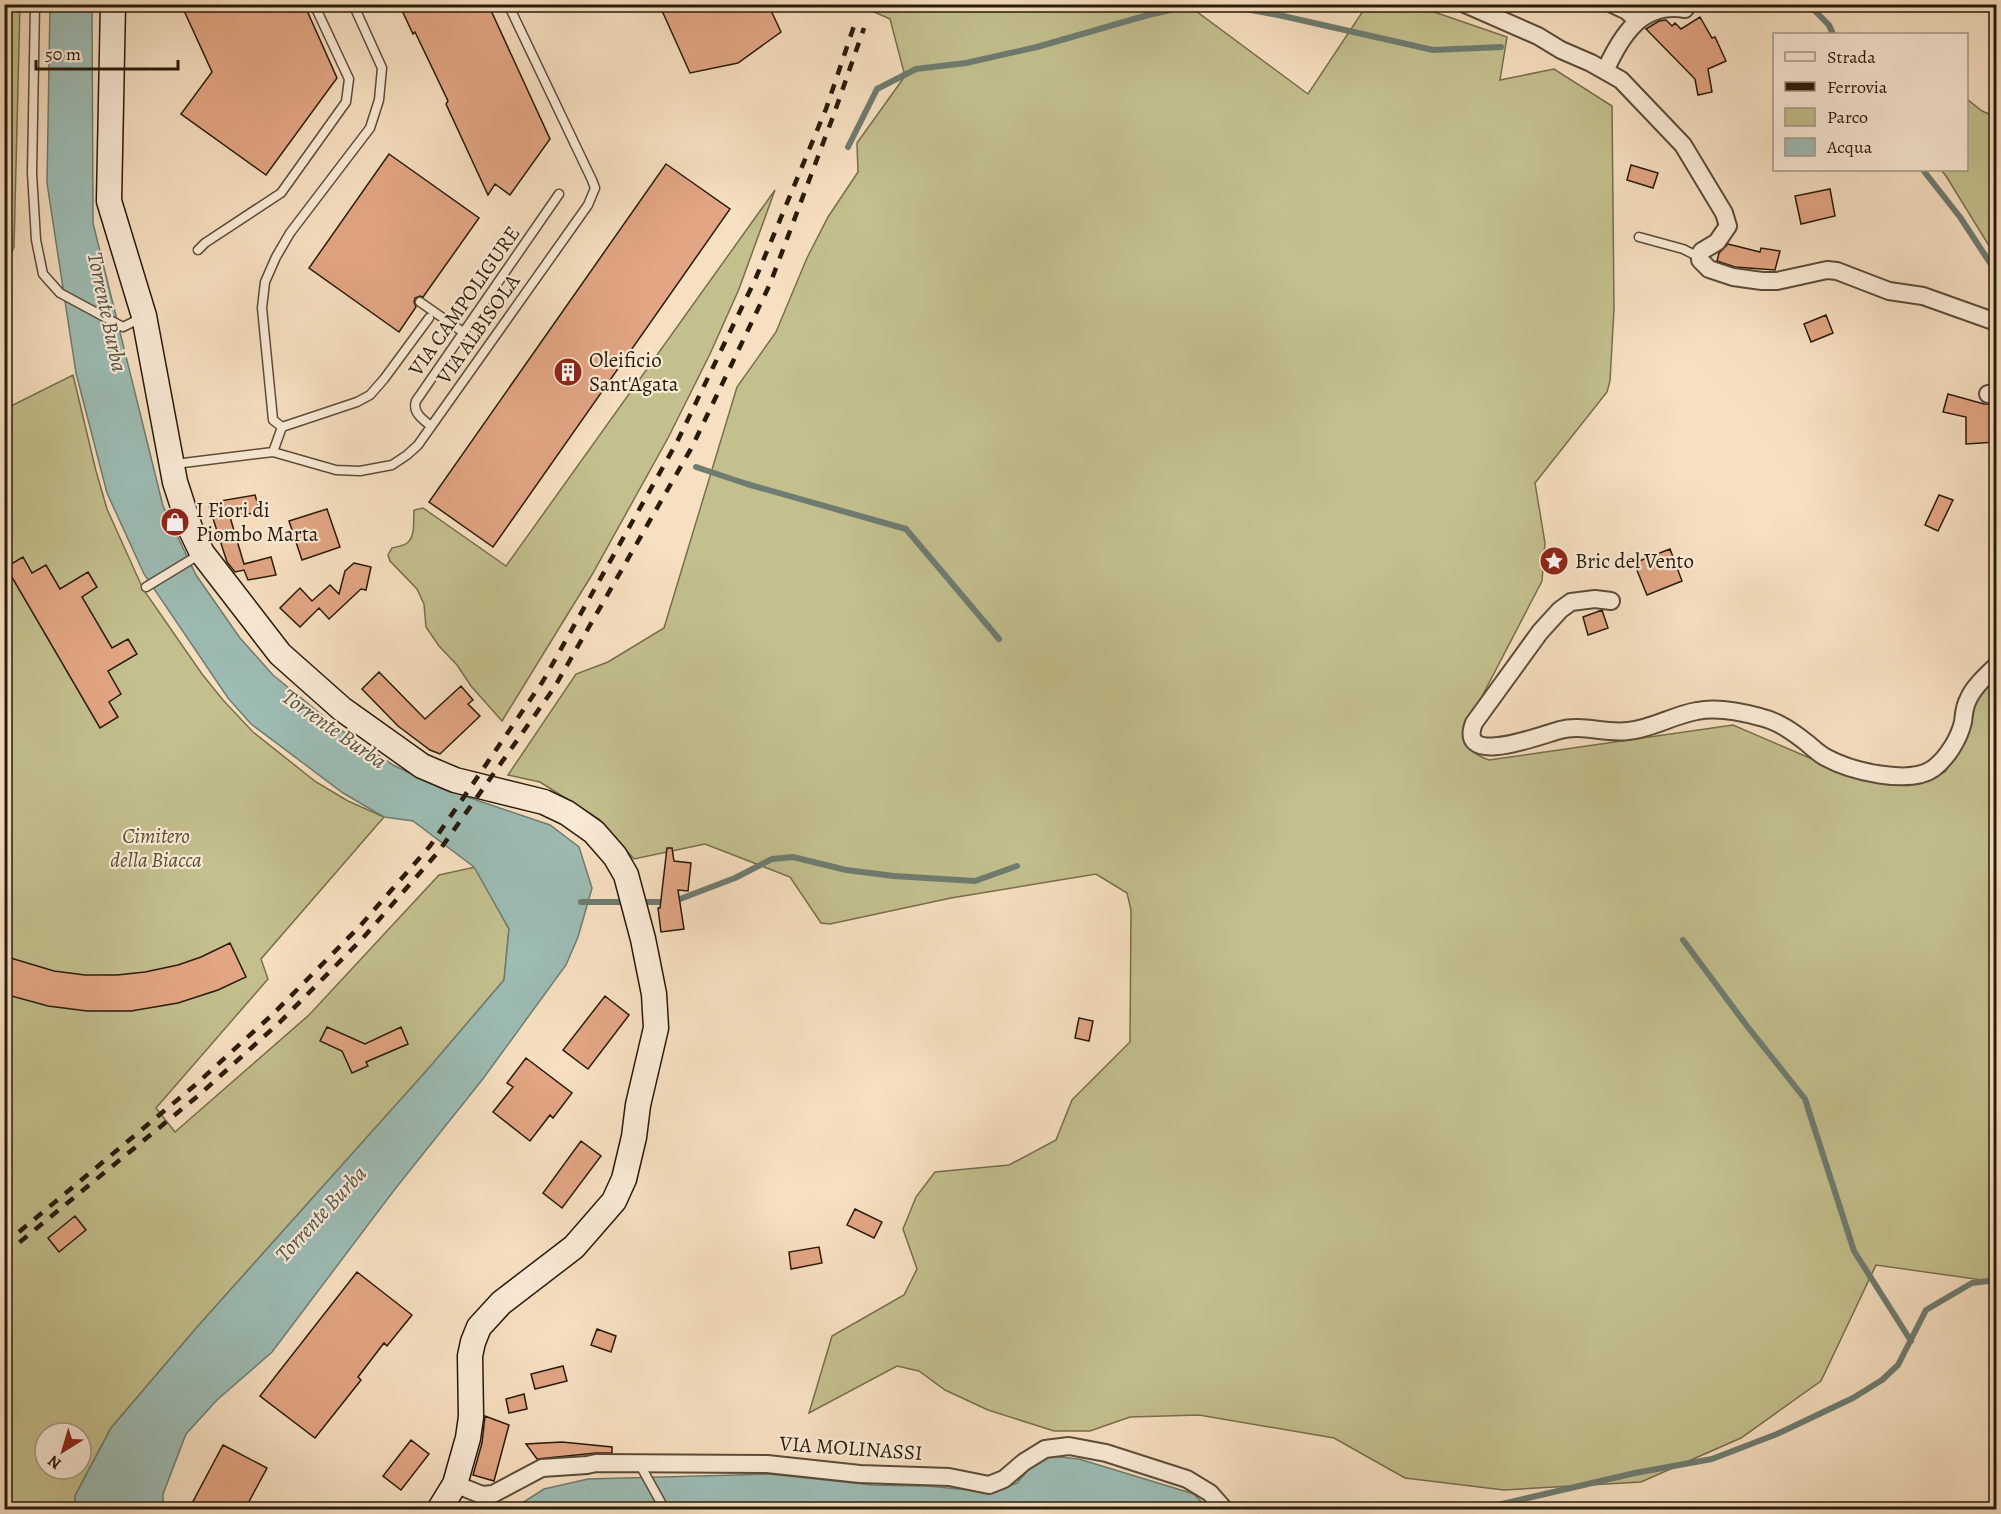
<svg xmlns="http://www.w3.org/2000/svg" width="2001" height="1514" font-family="Alegreya,serif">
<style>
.green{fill:#c3c08e;stroke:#766e4c;stroke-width:1.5;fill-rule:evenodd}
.water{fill:#9dbdb5;stroke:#6e7c71;stroke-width:1.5}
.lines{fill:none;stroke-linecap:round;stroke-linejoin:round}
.stream{stroke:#6e7c71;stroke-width:6}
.building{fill:#e3a684;stroke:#281b0a;stroke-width:1.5}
.lane-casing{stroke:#5c4c38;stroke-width:11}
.street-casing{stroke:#5c4c38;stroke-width:20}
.secondary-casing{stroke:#281b0a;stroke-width:27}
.lane{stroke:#faebd7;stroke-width:8}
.street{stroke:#faebd7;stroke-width:16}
.secondary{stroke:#faebd7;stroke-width:24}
.rail{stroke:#281b0a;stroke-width:4.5;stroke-dasharray:10 10;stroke-linecap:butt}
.labels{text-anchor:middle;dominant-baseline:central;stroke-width:4.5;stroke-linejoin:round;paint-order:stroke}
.street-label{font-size:21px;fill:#281b0a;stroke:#faebd7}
.poi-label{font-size:21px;fill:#281b0a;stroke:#faebd7;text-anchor:start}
.park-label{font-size:21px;font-style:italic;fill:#564d32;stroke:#faebd7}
.water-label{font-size:22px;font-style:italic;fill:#515446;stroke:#faebd7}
</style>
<rect width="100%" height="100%" fill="#f7e0c1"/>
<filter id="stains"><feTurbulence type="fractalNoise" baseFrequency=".00333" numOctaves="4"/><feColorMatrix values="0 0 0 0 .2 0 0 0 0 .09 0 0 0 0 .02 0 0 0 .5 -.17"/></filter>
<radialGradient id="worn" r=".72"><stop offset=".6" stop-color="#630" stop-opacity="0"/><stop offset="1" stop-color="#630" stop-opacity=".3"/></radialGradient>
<path class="green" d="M5 4 20 5 14 247 9 258 5 262Z
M859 5H1194L1196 11 1308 94 1367 5H1414L1507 37 1500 80 1554 69 1612 106 1614 309 1610 381 1607 392 1535 483 1545 543 1542 581 1465 729C1469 747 1469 753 1489 760L1733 725 1856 778 1901 785 1924 782 1945 772 1962 744 1971 715 1981 690 1996 676V1282L1876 1265 1821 1381 1741 1438 1641 1482 1504 1490 1405 1478 1334 1438 1199 1415 1130 1417 1090 1431H1054L988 1410 945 1390 919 1371 897 1366 809 1413 832 1336 904 1295 917 1269 903 1229 916 1197 935 1172 1009 1165 1056 1140 1072 1100 1130 1042 1131 910 1127 893 1096 874 951 898 830 924 821 923 790 877 705 844 634 859 599 819 540 782 508 775 576 674 608 662 664 628 737 387 776 332 807 258 828 217 858 172 857 143 905 76 890 19Z
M1967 99 1982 111 1996 117V257L1946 176 1941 170H1966Z
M775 190 739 289 710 354 668 438 593 573 502 721 471 686 457 665 439 646 426 627 424 604 417 589 390 561 388 555 392 548C396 547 403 546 407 543 416 536 413 520 414 510L423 508 506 566Z
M73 375 96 471 107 509 143 589 202 674 223 700 253 732 316 782 348 801 384 817 261 959 268 979 156 1108 175 1132 309 1015 439 875 475 867 509 929 504 980 428 1069 198 1326 111 1428 75 1496V1509L5 1510V409ZM45 1433H81V1469H45Z"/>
<path class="water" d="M50 5H92L93 223 163 506 196 575 240 638 273 675 338 728 393 765 441 788 550 825 579 847 592 888 578 937 566 965 482 1080 395 1189 272 1352 217 1400 186 1434 163 1494V1509H75V1496L111 1428 198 1326 428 1069 504 980 509 929 474 867 413 821 384 817 343 793 251 724 228 698 144 574 107 493 76 373 47 183Z
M1050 1456 1079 1459 1194 1494 1208 1509 511 1510 544 1489 588 1479 769 1474 873 1485 927 1486 990 1492 1017 1483 1028 1470Z"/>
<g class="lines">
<path class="stream" d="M1219 4 1283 16 1433 50 1501 47
M1808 4 1829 25 1833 34
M848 147 877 89 916 69 966 63 1037 47 1148 15 1198 4
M1923 170 1960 217 1996 272
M696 467 747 484 906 529 999 639
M581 902H628
M638 902H672L735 878 772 859 793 857 846 870 894 876 975 881 1017 866
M1683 940 1747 1026 1805 1099 1854 1251 1911 1341
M1255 1510 1268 1506 1320 1510
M1476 1510 1635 1473 1712 1459 1777 1434 1853 1398 1882 1380 1898 1365 1926 1310 1972 1283 1996 1280"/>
</g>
<path class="building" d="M181 4H304L337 78 266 175 181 114 212 72Z
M399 4H488L550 139 510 195 495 184 488 195 446 104 448 101 415 32 413 34Z
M659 4H768L781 32 738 63 690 73Z
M1700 17 1712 38 1715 37 1726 61 1708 69 1712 92 1698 95 1695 79 1646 29 1659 21 1666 20 1672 26 1675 23 1681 29Z
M389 154 479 218 423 297 420 296 415 298 414 302 416 307 399 332 309 268Z
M666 164 730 209 493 547 429 502Z
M1631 165 1658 173 1653 188 1627 180Z
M1830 189 1835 216 1801 224 1795 196Z
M1728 244 1760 252 1761 248 1780 251 1775 270 1735 267 1717 261 1719 253Z
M1826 315 1833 333 1811 342 1804 324Z
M1948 394 1984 404H1996V442L1966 444V417L1943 412Z
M255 495 260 512 230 517 244 564 271 557 276 575 248 580 244 570 235 572 227 562 208 503Z
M1939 495 1953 500 1938 531 1925 525Z
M327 509 340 547 302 560 289 521Z
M1670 549 1682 581 1647 595 1634 563Z
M23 557 32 573 46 565 60 589 88 572 97 587 82 597 112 648 128 639 137 654 108 671 121 694 109 702 118 717 100 728 6 567Z
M354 563 371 567 366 590 361 589 329 619 319 608 300 627 280 608 300 588 312 601 330 585 339 594 345 571Z
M1602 610 1608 628 1588 635 1583 617Z
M379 672 425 719 461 686 473 700 468 704 480 716 440 754 430 750 398 726 362 689Z
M667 848H672L674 861 691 863 688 891 678 890 684 929 661 932 658 908H660Z
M230 943 246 977 218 990 178 1003 131 1011H87L48 1006 4 994V956L54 971 85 975H117L145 972 178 965 201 957Z
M605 996 629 1015 588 1069 563 1050Z
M1079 1018 1093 1021 1089 1041 1075 1038Z
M327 1027 365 1044 401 1027 408 1044 366 1062 368 1066 352 1073 342 1051 320 1041Z
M526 1058 572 1093 553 1118 550 1115 530 1141 493 1112 513 1087 507 1083Z
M581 1141 601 1156 562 1208 543 1193Z
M855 1209 882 1222 874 1238 847 1225Z
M75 1216 86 1230 59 1252 48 1238Z
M819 1247 822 1263 791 1269 789 1252Z
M357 1272 412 1315 387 1346 384 1343 358 1377 361 1380 315 1438 260 1396Z
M597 1329 616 1336 611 1352 591 1345Z
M563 1366 567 1381 535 1389 531 1374Z
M524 1394 527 1409 509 1413 506 1399Z
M485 1416 509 1425 494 1481 473 1475 482 1443Z
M411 1440 429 1454 401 1490 383 1476Z
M562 1442 612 1447V1453H596L537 1459 526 1444Z
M223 1445 267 1468 245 1509H189Z"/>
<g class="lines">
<g class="lane-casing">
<path id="lane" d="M35 4 32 173 36 240 43 274 60 293 123 327 143 317
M1639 237 1683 249 1699 257
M198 250 205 243 281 193 346 102 349 79 314 4
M420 302 463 332
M431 426C423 420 412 412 416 401L559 194
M282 427 357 402 370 395 384 379 429 318
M273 452 282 427 273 420 262 308 265 282 276 257 290 233 370 128 379 100 382 68 353 4
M175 464 273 452 336 470 360 471 392 465 407 455 418 445 588 205 595 188 592 180 508 4
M146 587 202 553
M639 1463 665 1510"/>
</g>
<g class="street-casing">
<path id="street" d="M1465 4 1538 36 1561 50 1591 63 1621 80 1683 145 1724 213 1728 226 1717 242 1702 251 1700 254V260L1709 269 1733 277 1762 281H1777L1827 270 1837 271 1889 291 1923 296 1996 322
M1612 4 1627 11 1638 21
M1605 71C1621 36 1641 2 1685 9
M1988 394 1996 393
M1611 601 1595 599 1571 602 1560 610 1540 632 1474 723C1456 769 1544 734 1560 730 1582 724 1605 734 1628 731 1652 729 1673 715 1697 711 1716 707 1742 712 1760 717 1778 721 1793 732 1807 743 1813 748 1818 753 1825 757 1850 771 1910 786 1934 768 1947 758 1959 739 1963 722 1964 715 1964 707 1968 700 1973 687 1986 676 1996 666
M455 1484 482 1495 493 1494 542 1468 587 1465 596 1463 767 1464 860 1474 949 1477 989 1485 1004 1479 1024 1462 1045 1449 1069 1446 1106 1453 1187 1479 1210 1493 1225 1510"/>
</g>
<g class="secondary-casing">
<path id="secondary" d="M113 4 109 201 144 316 175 482 190 528 202 553 280 654 342 709 422 766 455 780 544 802 567 813 594 832 615 856 626 875 643 939 654 994 656 1028 638 1105 634 1137 624 1179 614 1201 574 1247 501 1303 479 1327 473 1342 470 1356 471 1417 468 1438 455 1484 439 1510"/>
</g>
<use href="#lane" class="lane"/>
<use href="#street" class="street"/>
<use href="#secondary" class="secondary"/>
<path class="rail" d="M19 1232 194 1086 273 1014 360 926 430 846 468 791 543 681 677 442 755 280 826 109 855 23
M4 1255 199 1095 280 1022 362 939 439 851 554 688 692 447 770 284 834 114 864 28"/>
</g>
<defs>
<g id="building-disc" transform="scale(1.5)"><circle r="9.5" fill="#8f2418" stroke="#faebd7"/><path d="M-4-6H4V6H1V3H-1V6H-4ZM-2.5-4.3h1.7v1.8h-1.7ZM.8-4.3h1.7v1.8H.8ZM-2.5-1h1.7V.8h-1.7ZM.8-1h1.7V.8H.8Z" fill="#fff"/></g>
<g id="shop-disc" transform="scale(1.5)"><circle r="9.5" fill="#8f2418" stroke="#faebd7"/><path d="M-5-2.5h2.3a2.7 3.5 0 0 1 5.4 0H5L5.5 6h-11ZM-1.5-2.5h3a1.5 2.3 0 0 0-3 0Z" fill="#fff"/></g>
<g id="sight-disc" transform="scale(1.5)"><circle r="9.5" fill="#8f2418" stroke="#faebd7"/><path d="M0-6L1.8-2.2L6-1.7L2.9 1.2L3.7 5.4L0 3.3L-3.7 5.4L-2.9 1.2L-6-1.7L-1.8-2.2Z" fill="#fff"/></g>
</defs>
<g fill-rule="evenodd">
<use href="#building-disc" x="568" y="372"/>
<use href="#shop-disc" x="175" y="522"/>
<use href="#sight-disc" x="1554" y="561"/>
</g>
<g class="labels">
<g class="street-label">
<text transform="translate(464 301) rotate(-55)">VIA CAMPOLIGURE</text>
<text transform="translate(478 329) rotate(-55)">VIA ALBISOLA</text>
<text transform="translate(851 1448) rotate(4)">VIA MOLINASSI</text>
</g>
<g class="poi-label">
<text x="589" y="360">Oleificio<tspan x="589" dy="24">Sant'Agata</tspan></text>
<text x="196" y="510">I Fiori di<tspan x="196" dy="24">Piombo Marta</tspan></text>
<text x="1575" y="561">Bric del Vento</text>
</g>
<g class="park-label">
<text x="156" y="836">Cimitero<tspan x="156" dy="24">della Biacca</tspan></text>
</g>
<g class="water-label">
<text transform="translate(107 312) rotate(78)">Torrente Burba</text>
<text transform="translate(334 729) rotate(35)">Torrente Burba</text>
<text transform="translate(321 1214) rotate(-47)">Torrente Burba</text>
</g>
</g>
<rect width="2001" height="1514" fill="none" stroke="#f7e0c1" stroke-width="24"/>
<rect x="6" y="6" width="1989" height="1502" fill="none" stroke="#281b0a" stroke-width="3"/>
<rect x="12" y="12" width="1977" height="1490" fill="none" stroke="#281b0a" stroke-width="1.5"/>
<rect x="1773" y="33" width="195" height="138" fill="#faebd7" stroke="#a69885" stroke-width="1.5"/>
<rect x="1785" y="52" width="30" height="9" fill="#faebd7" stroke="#a69885" stroke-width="1.5"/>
<text x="1827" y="63" font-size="18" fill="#281b0a">Strada</text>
<rect x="1785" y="82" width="30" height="9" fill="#281b0a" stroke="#a69885" stroke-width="1.5"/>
<text x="1827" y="93" font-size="18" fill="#281b0a">Ferrovia</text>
<rect x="1785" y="108" width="30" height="18" fill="#c3c08e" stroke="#a69885" stroke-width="1.5"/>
<text x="1827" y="123" font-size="18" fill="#281b0a">Parco</text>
<rect x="1785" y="138" width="30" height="18" fill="#9dbdb5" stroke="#a69885" stroke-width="1.5"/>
<text x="1827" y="153" font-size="18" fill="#281b0a">Acqua</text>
<g transform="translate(63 1451) rotate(217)"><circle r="28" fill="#faebd7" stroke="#a69885" stroke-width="1.5"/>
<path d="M0-4.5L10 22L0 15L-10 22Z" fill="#8f2418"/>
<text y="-9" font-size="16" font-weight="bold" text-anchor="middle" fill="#281b0a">N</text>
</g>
<path d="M36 60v9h142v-9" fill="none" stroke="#281b0a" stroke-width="3"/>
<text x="45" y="60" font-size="18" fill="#281b0a" stroke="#faebd7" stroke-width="4.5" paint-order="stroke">50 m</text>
<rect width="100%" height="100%" filter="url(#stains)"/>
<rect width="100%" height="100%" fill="url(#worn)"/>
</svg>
